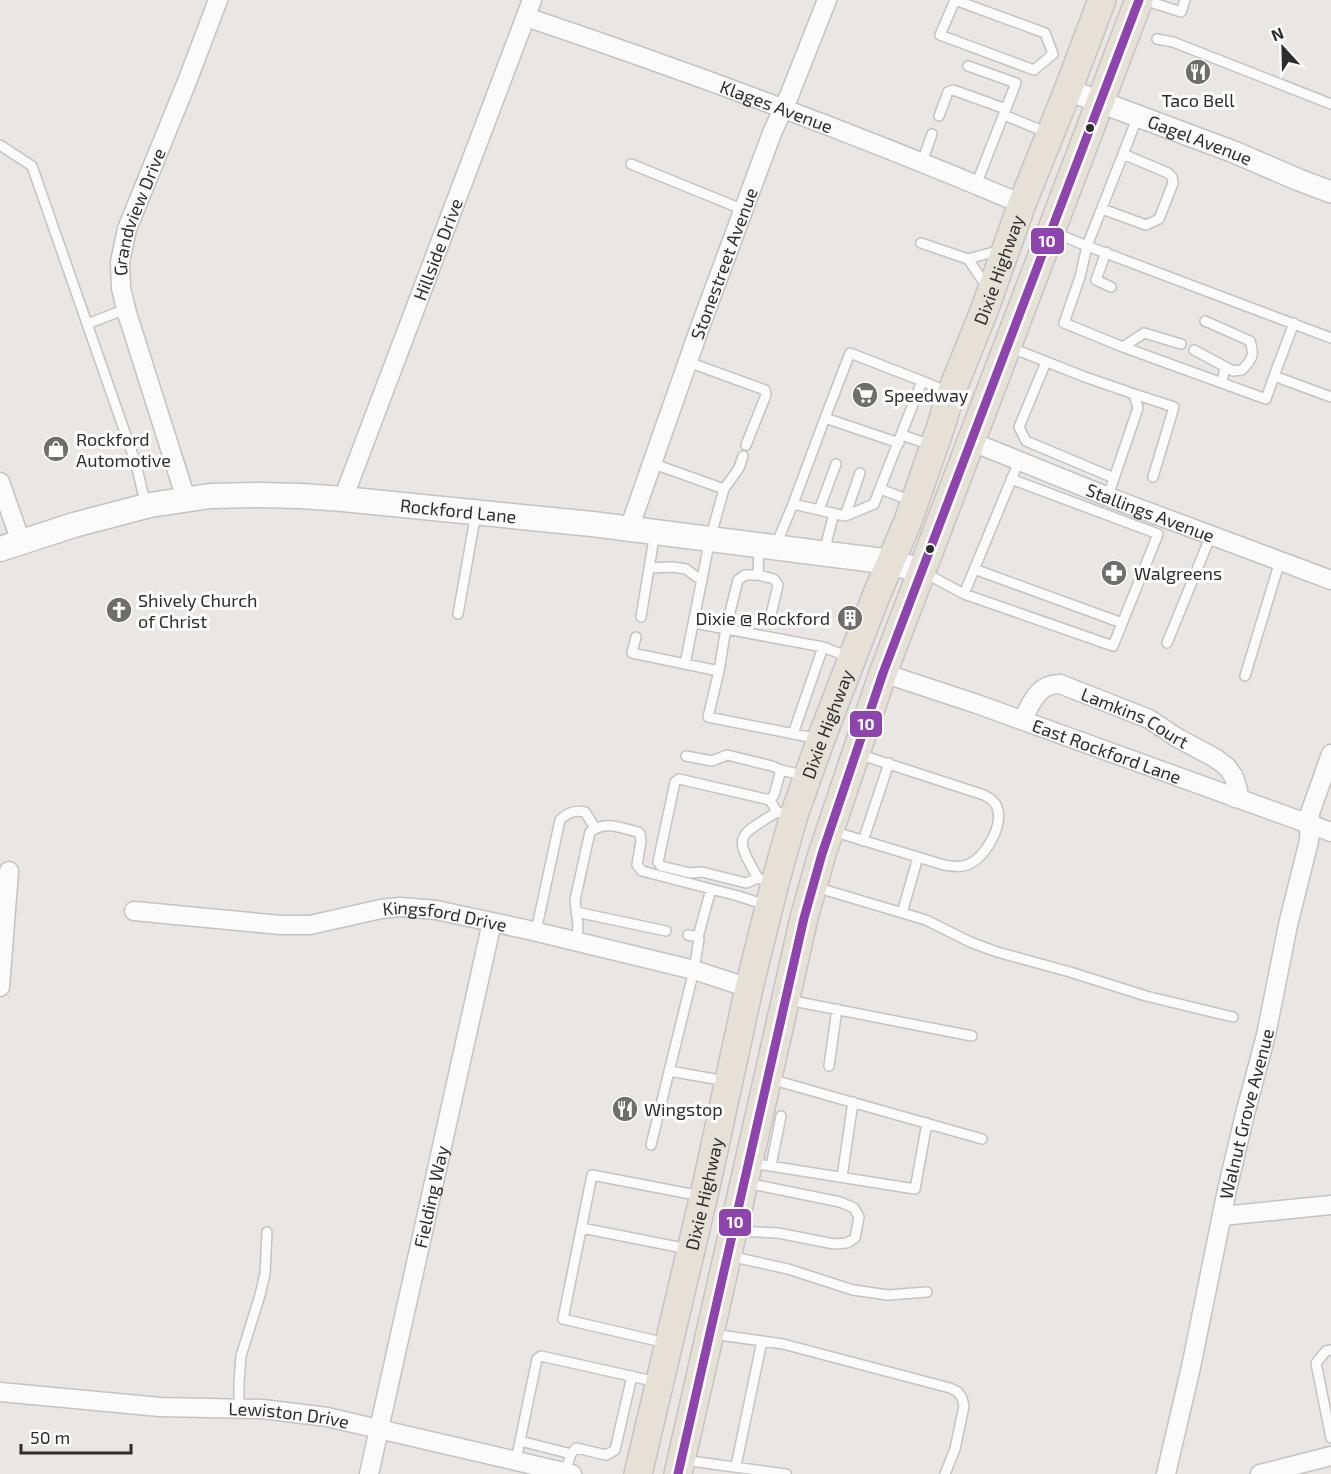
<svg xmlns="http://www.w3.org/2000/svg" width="1331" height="1474" font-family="'Exo 2',sans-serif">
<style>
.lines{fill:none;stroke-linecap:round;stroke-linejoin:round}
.service-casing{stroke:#c4c3c3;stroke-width:12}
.minor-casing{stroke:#c4c3c3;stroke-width:21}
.tertiary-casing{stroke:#c4c3c3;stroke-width:24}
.secondary-casing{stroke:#c4c3c3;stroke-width:27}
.primary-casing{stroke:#c6c4c3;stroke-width:30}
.service{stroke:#fcfbfb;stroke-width:9}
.minor{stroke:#fcfbfb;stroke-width:18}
.tertiary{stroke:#fcfbfb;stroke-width:21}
.secondary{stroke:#fcfbfb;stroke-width:24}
.primary{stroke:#e6e0d6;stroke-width:27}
.bus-1-casing{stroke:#fff;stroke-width:14}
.bus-1{stroke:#8e44ad;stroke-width:9}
.bus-dot{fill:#2d2d2d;stroke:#fff;stroke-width:2}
.labels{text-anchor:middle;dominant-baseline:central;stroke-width:6;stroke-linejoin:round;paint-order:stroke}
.poi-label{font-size:18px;fill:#2d2d2d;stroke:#fff;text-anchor:start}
.street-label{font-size:18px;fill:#2d2d2d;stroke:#fff}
.line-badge{stroke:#fff;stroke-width:2}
.badge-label{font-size:16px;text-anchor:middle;font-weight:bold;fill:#fff}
</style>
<rect width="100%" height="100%" fill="#eae6e3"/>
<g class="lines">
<g class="service-casing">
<path id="service" d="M955 0 940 35 1034 70 1053 54
M955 0 1045 33 1053 54
M1144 0 1181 12 1185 0
M1157 39 1173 42 1331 104
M968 66 1016 83 976 185
M1004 115 1048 133
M939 116 948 92 953 90 1006 109
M1138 116 1087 246 1331 338
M0 145 32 166 136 464 146 506
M922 162 932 134
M631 164 744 210
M1102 209 1146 225 1159 219 1173 183 1172 177 1168 173 1123 154
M1053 232 1087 246 1080 277 1064 323 1123 347 1222 383
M921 243 968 259 1001 250
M1106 252 1096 280 1111 287
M968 259 987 287
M1294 323 1274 376 1331 397
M87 324 126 309
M1009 347 1085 377 1134 394 1138 408 1108 496
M1123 347 1144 333 1181 344
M1194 350 1233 371 1242 370C1252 359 1255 356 1250 341L1205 321
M688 362 765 390 766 395 746 445
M1046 362 1019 427 1026 441 1114 478
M1225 367 1222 383 1266 399 1274 376
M922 381 948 392
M1134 394 1174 407 1153 477
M902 435 931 445
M651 463 724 489
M880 489 912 501
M793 504 825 418 899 443
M819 510 836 464
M845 516 860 473
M776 545 793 504 845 516 874 504 922 381 850 353 825 418
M824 552 834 513
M649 568 672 567 686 569 702 581
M974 569 1122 623
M923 572 964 594 1113 646 1158 534 1011 479
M758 575 774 579 778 585 770 619
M964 594 1019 461
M458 614 476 513
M641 617 655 532
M694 623 823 647 849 657
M636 637 632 653 719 671 708 717 819 739
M1167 643 1211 535
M685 664 710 539 724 489 739 468 743 456
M719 671 726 628 738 580 745 575H758L759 548
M1245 676 1280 561
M793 734 823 647
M686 756 712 761 727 755 772 766 781 770
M770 800 774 795 781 770 806 776
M832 831 944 865C952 866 959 868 967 865 985 858 1004 826 997 807 995 801 989 798 984 795L858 754
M863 841 889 763
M758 878C733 835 737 837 777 812
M773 883 758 878 746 883 702 872 690 873 661 866 658 862 675 782 679 779 770 800 777 812 791 815
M815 887 926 920 970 942 997 952 1070 972 1146 996 1233 1017
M576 912 666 931
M902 913 918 857
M536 931 560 820C568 812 575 810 585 812L595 828
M698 937 711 889
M577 942 578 925 575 900 590 832C605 820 621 828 638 832L640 834 641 841 637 865 642 871 738 896 766 905
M788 1000 972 1036
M829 1066 837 1009
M669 1071 726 1081
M770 1079 982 1139
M651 1145 694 970 699 939 698 937 688 935
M751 1163 915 1189 927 1123
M771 1166 781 1116
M842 1177 853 1102
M582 1228 688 1249
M735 1231 778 1233 834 1244 847 1243 855 1238 859 1217 854 1208 840 1202 747 1183
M729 1256 788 1269 853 1290 888 1295 927 1292
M712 1334 783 1344 950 1388 958 1392 962 1398 964 1406 955 1449 945 1474
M666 1343 563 1319 592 1175 701 1196
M1331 1350 1326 1351 1316 1363 1331 1438
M239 1408V1383L241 1356 260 1295 265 1274 267 1232
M520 1441 571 1454
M516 1460 537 1359 541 1356 657 1382
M683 1460 786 1474
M736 1466 762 1341
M565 1472 571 1454 576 1448 606 1455 615 1450 632 1376"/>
</g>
<g class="minor-casing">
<g id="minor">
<path id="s1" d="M526 17C693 73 859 135 1022 204"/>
<path id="s2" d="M970 441 1111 498 1331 580"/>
<path d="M0 482 21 542"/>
<path id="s3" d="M186 499 127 313 121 288 120 262 127 229 188 79 218 0"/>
<path id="s4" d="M343 499 532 0"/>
<path id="s5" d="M629 529 700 327 772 133 789 96 827 0"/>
<path id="s6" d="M883 673 977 704 1331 832"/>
<path id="s7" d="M1022 720C1032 703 1037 684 1060 684L1149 719 1176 737 1215 758 1227 767 1234 777 1238 790 1235 798"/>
<path id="s8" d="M134 911 281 925H310L381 909 400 907 436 910 529 930 694 970 749 988"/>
<path d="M0 987 9 871"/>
<path d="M1222 1216 1331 1205"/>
<path id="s9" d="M0 1392 160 1407 262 1409 327 1417 572 1474"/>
<path id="s10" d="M369 1474 492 922"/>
<path id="s11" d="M1166 1474 1191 1367 1227 1190 1245 1114 1266 1035 1288 925 1309 841 1310 813 1331 754"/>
<path d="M1260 1474 1331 1456"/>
</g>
</g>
<g class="tertiary-casing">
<g id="tertiary">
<path id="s12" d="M1068 90 1234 152 1299 180 1331 192"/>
</g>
</g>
<g class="secondary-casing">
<g id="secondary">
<path id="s13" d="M0 549 74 525 150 505 210 496 259 495 301 496 343 499 592 524 891 562 921 571"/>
</g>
</g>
<g class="primary-casing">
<g id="primary">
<path id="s14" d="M638 1474 707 1182 749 988 775 883 794 815 821 739 876 596 908 521 940 429 951 393 984 311 1022 204 1068 90 1102 0"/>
<path d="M678 1474 804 918 822 854 883 673 1139 0"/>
</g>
</g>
<use href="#service" class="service"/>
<use href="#minor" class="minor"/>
<use href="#tertiary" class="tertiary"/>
<use href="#secondary" class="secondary"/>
<use href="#primary" class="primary"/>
<g class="bus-1-casing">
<path id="bus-1" d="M678 1474 804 918 822 854 883 673 1139 0"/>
</g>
<use href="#bus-1" class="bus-1"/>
</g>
<defs>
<g id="restaurant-disc" transform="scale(1.35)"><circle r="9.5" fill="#6f6e6d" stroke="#fff"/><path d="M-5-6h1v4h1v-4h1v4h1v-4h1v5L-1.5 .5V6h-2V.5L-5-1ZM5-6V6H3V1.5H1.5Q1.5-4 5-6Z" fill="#fff"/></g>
<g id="supermarket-disc" transform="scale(1.35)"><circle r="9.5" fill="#6f6e6d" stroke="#fff"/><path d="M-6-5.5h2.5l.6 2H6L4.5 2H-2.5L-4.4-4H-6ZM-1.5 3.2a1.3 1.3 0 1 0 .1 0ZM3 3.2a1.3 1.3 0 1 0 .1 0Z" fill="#fff"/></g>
<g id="shop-disc" transform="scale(1.35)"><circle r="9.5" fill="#6f6e6d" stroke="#fff"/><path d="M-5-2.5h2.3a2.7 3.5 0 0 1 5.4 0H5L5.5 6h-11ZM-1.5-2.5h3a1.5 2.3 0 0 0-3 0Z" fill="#fff"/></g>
<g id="pharmacy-disc" transform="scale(1.35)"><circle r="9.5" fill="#6f6e6d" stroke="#fff"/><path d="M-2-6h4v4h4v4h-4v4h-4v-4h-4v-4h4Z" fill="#fff"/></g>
<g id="church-disc" transform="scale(1.35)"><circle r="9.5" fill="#6f6e6d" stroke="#fff"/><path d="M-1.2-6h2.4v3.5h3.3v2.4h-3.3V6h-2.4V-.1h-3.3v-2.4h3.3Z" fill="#fff"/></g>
<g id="building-disc" transform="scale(1.35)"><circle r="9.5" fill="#6f6e6d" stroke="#fff"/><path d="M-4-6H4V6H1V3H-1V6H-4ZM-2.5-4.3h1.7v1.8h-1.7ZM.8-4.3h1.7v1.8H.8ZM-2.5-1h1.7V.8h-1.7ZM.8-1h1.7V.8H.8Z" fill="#fff"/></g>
</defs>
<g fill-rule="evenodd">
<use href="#restaurant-disc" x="1198" y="72"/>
<use href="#supermarket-disc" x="865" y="395"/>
<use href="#shop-disc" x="56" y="449"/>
<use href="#pharmacy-disc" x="1114" y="573"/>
<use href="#church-disc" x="119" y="610"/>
<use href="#building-disc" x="850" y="618"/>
<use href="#restaurant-disc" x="625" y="1109"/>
</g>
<g class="bus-dot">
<circle cx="1090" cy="128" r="5"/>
<circle cx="930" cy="549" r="5"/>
</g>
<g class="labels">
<g class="poi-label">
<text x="1198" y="100" text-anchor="middle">Taco Bell</text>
<text x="884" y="395">Speedway</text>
<text x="76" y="439">Rockford<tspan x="76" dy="21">Automotive</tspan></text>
<text x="1134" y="573">Walgreens</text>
<text x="138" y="600">Shively Church<tspan x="138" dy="21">of Christ</tspan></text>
<text x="830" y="618" text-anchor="end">Dixie @ Rockford</text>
<text x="644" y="1109">Wingstop</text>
</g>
<g class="street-label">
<text stroke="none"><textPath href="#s1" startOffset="266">Klages Avenue</textPath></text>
<text stroke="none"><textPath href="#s12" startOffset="141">Gagel Avenue</textPath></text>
<text stroke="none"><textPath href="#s3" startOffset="300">Grandview Drive</textPath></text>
<text stroke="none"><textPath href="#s4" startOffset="267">Hillside Drive</textPath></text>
<text stroke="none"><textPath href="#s5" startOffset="282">Stonestreet Avenue</textPath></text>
<text stroke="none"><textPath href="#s14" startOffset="1260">Dixie Highway</textPath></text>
<text stroke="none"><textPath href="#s13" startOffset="466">Rockford Lane</textPath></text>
<text stroke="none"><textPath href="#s2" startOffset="194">Stallings Avenue</textPath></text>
<text stroke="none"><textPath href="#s7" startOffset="138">Lamkins Court</textPath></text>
<text stroke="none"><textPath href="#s14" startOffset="774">Dixie Highway</textPath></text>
<text stroke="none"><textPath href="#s6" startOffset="237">East Rockford Lane</textPath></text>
<text stroke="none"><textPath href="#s8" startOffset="314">Kingsford Drive</textPath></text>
<text stroke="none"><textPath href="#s11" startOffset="369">Walnut Grove Avenue</textPath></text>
<text stroke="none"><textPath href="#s14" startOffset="288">Dixie Highway</textPath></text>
<text stroke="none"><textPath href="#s10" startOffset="284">Fielding Way</textPath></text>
<text stroke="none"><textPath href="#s9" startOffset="290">Lewiston Drive</textPath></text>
</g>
</g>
<g class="line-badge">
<rect x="1030" y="227" width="35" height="28" rx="6" fill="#8e44ad"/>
<rect x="849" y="710" width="34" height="28" rx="6" fill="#8e44ad"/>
<rect x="718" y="1208" width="34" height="29" rx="6" fill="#8e44ad"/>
</g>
<g class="badge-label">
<text x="1047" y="247">10</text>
<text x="866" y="730">10</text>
<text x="735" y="1228">10</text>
</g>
<g transform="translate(1283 48) rotate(338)" stroke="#ffffff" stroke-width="4.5" paint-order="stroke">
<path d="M0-4.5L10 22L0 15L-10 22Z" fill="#2d2d2d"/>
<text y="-9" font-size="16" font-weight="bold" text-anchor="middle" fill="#2d2d2d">N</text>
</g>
<path d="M21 1444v9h110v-9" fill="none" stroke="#2d2d2d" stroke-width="3"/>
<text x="30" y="1444" font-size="18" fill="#2d2d2d" stroke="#ffffff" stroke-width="4.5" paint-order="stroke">50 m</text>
</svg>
